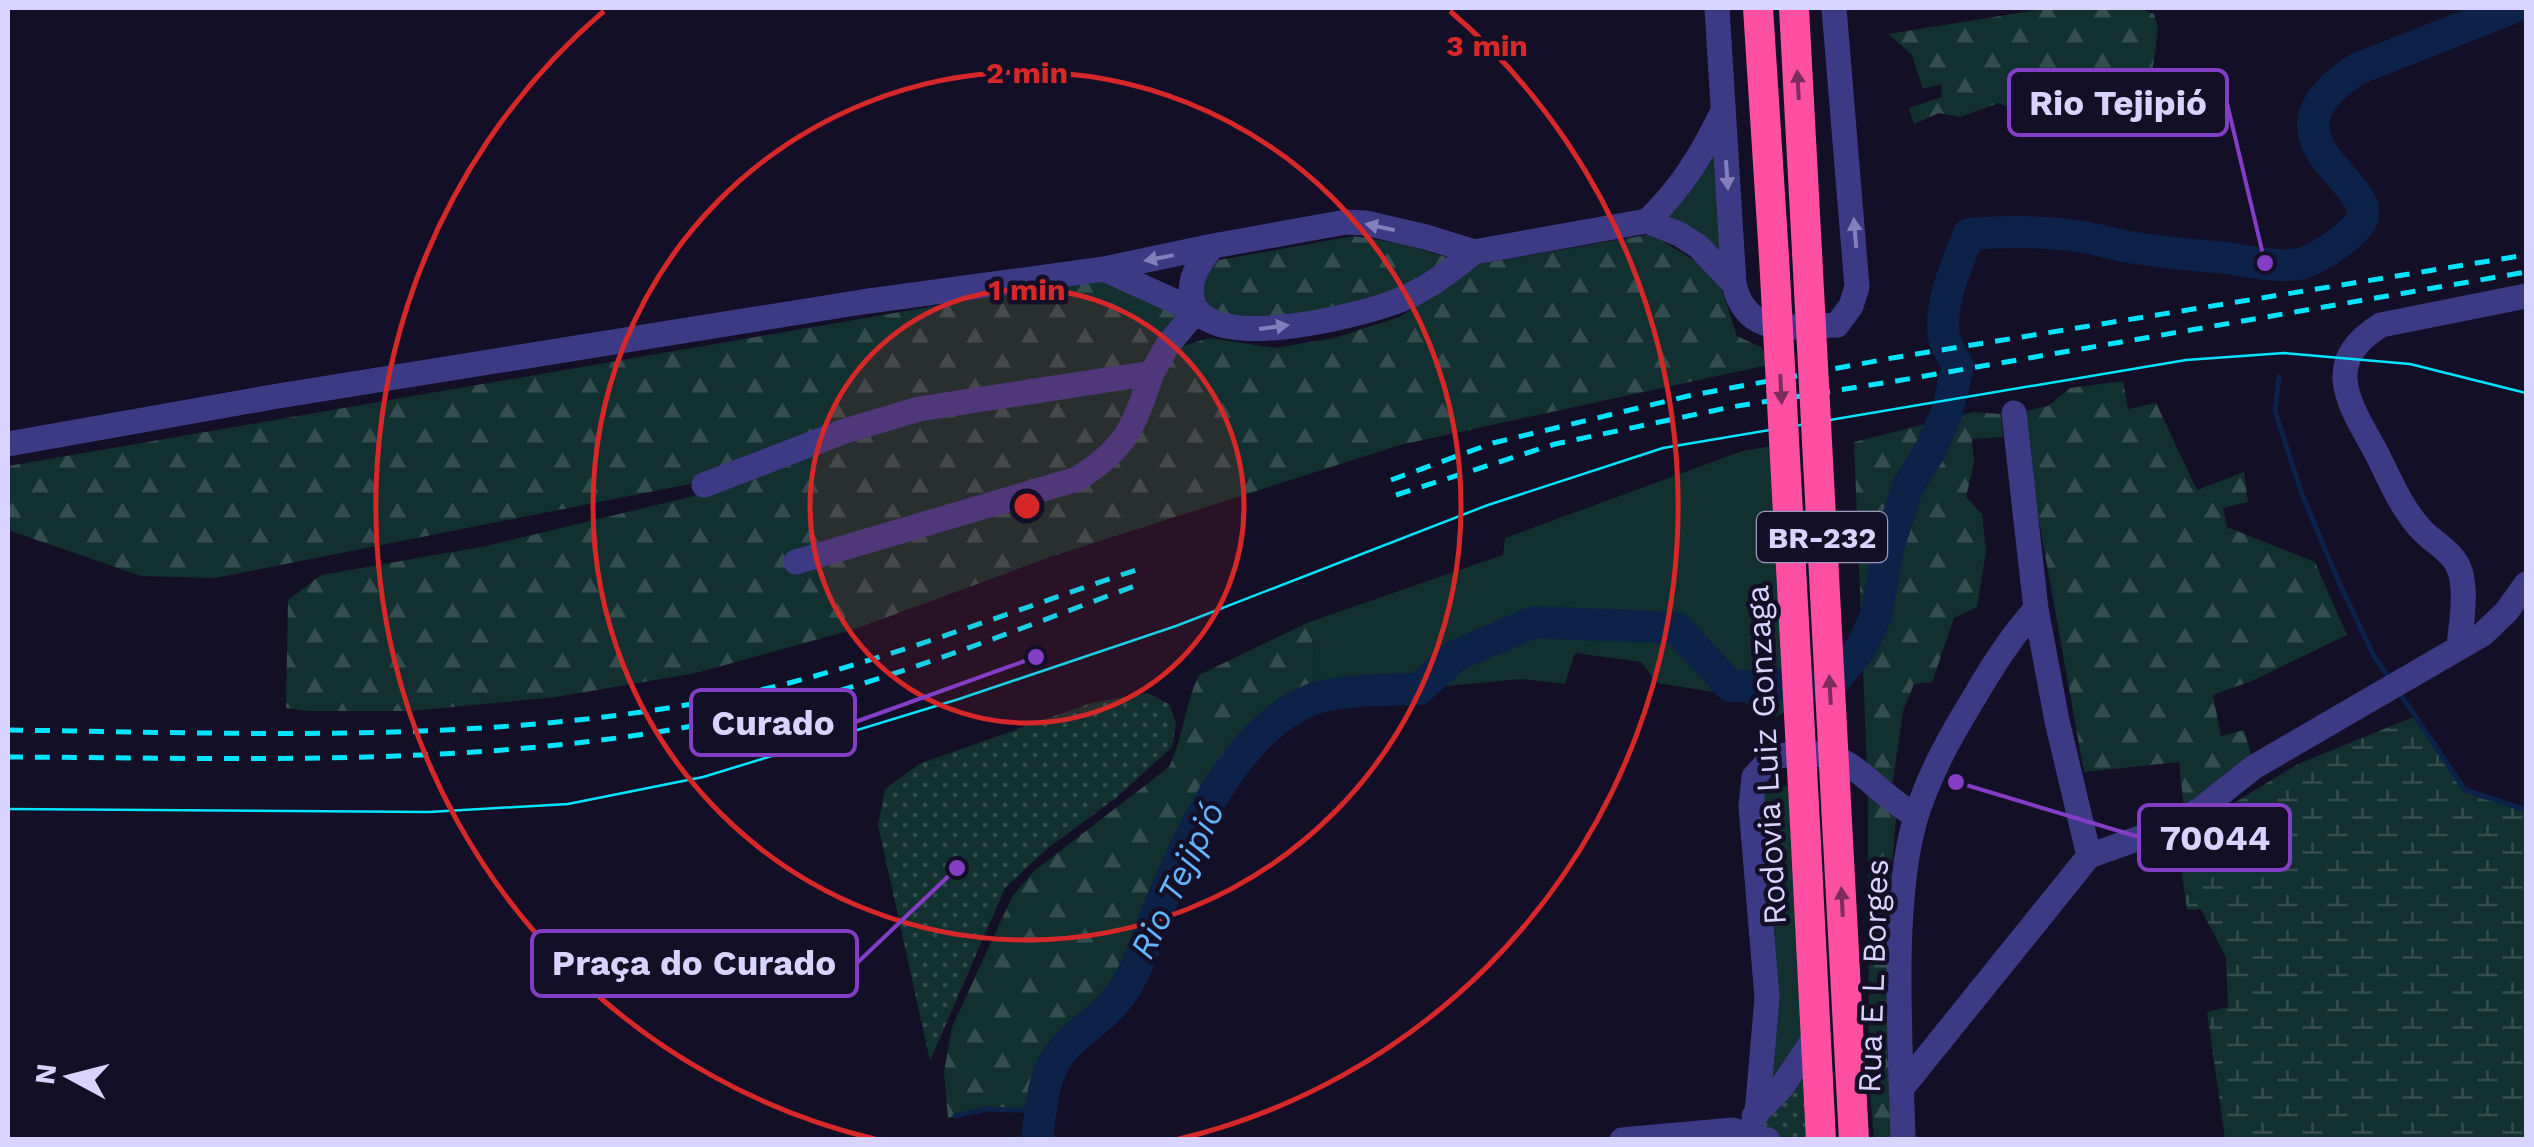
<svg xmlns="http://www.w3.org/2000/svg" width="2534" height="1147" font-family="'Work Sans',sans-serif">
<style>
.grass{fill:#12302f}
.forest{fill:url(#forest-firs)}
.wetland{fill:url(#wetland-marsh)}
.park{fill:url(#park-dots)}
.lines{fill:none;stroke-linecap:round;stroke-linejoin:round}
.stream{stroke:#0c2248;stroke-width:5}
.river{stroke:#0c2248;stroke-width:32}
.minor{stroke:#3d3a85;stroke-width:25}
.highway{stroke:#ff4fa3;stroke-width:30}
.tram{stroke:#00e5ff;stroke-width:2.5}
.rail{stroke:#00e5ff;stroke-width:5;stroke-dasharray:15 12;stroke-linecap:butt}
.highway-bridge{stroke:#ff4fa3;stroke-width:30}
.oneway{fill:#7d2c5e}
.oneway2{fill:#837fbc}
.ring{fill:none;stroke:#d62828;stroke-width:5}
.labels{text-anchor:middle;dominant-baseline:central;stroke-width:9;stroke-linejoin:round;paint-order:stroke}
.shield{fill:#130f26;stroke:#9e99be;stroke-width:2.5}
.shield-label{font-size:30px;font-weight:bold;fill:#d9d4ff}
.street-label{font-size:32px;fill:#d9d4ff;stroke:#130f26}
.water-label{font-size:35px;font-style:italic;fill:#62b6ff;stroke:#130f26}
.centre{fill:#d62828;stroke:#130f26;stroke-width:5}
.ring-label{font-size:30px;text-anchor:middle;font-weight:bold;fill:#d62828;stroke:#130f26;stroke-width:9;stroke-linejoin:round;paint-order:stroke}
.leader{fill:none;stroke:#843dc5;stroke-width:4}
.callout-dot{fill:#843dc5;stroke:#130f26;stroke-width:4}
.callout{fill:#130f26;stroke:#843dc5;stroke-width:4}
.callout-label{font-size:35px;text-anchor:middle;font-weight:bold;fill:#d9d4ff}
</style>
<defs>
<pattern id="forest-firs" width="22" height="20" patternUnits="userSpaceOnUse" patternTransform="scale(2.5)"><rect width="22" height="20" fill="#12302f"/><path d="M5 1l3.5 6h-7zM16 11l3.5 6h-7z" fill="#344d4e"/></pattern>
<pattern id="wetland-marsh" width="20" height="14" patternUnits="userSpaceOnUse" patternTransform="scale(2.5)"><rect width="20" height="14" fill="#12302f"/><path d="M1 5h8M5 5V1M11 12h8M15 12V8" fill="none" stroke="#344d4e"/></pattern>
<pattern id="park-dots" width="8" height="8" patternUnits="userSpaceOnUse" patternTransform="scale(2.5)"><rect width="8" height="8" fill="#12302f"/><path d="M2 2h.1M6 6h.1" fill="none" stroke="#344d4e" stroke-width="1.8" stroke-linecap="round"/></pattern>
</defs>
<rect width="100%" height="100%" fill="#130f26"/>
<path class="grass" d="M1721 128 1728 271 1660 219Z
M1778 445 1792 709 1772 718 1732 695 1657 683 1641 662 1575 653 1565 684 1521 679 1323 698 1309 622 1503 555 1505 538 1742 451Z
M1778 785 1788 786 1803 1027 1797 1055 1764 1099 1755 799Z"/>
<path class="forest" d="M2050 8H2138L2154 14 2158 29 2152 74 2058 128 2041 99 2010 108 1999 103 1960 117 1939 113 1914 124 1909 108 1942 97 1941 84 1923 89 1912 55 1888 34Z
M1652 234 1717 275 1737 336 1763 348 1768 365 1400 445 1053 556 852 630 696 673 556 697 411 711H308L286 708 288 600 321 575 486 546 706 493 924 416 1088 389 1177 348 1209 338 1275 348 1334 338 1400 317 1478 264Z
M1354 236 1407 245 1449 258 1418 288 1246 326 1219 322 1199 289 1206 275 1219 260Z
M1103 277 1179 312 1147 366 841 425 690 484 215 578 141 576 8 530V466Z
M2123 381 2128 409 2156 403 2197 490 2244 472 2248 502 2223 508 2227 527 2315 562 2347 635 2254 680 2213 695 2221 736 2244 730 2253 761 2184 810 2179 762 2084 772 2031 476 2026 411 2048 406 2070 388Z
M1973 412 2001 414 2003 437 1972 439 1974 463 1966 497 1982 514 1986 551 1977 607 1954 618 1932 682 1914 684 1903 711 1889 808 1896 818 1886 935 1896 1139H1874L1869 1077 1868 795 1854 442Z
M1309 622 1323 698C1294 702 1273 723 1254 744 1206 798 1183 850 1155 916 1145 941 1136 973 1121 994 1085 1043 1050 1039 1041 1111L987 1109 948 1118 944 1072 952 1027 1012 897 1034 871 1169 767C1184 737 1184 705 1199 675Z"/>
<path class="wetland" d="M2416 716 2465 790 2526 810V1139H2225L2207 1012 2228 1007 2226 958 2201 909 2187 910 2177 838 2298 764Z"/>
<path class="park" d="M1147 693 1169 704 1176 723 1172 747 1116 798 1048 848 1005 888 930 1061 878 825 885 789 919 764 1091 703Z
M1807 1065 1811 1139H1787L1749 1124 1774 1113Z"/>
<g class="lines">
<path class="stream" d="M2279 377 2275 411 2302 494 2338 580 2374 656 2390 679
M2399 692 2465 790 2526 810
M955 1116 987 1109 1041 1111"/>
<path class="river" d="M1037 1140C1041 1108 1042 1071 1066 1046 1084 1028 1106 1015 1121 994 1138 971 1147 936 1158 910 1187 840 1233 735 1306 702 1332 689 1389 690 1419 689L1455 656 1534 622 1677 628 1730 686 1830 685 1861 648 1876 616 1888 548 1908 486 1930 451 1947 412 1958 366C1953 356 1946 347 1944 336 1939 303 1957 264 1969 234 2006 231 2047 231 2084 237 2101 240 2118 246 2136 248 2166 253 2197 255 2227 258 2249 261 2281 269 2303 263 2321 257 2347 239 2359 224 2389 185 2244 142 2357 69L2512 8"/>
<path class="minor" d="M1717 8 1734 284C1747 339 1792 326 1837 325L1851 306 1857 287 1834 8
M1647 221C1680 190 1701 156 1721 115
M1474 252C1447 274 1422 293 1389 304 1351 317 1210 353 1193 302 1186 280 1200 262 1213 246L1346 222 1366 223 1426 237 1474 252 1647 221 1679 234 1698 246 1734 284
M2014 413 2036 609 2057 721 2089 856
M8 444 272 397 862 302 1104 269 1213 246
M704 485 845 431 919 409 1152 373 1167 346 1196 311 1104 269
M796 562 1077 479C1128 447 1133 427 1152 373
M2459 647C2461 623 2467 594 2460 571 2454 551 2431 542 2419 527 2400 505 2390 480 2377 454 2350 404 2319 363 2381 325L2526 296
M1902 1088 2089 856 2168 828 2201 809 2254 767 2483 634 2507 611 2526 584
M1757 1114 1767 998 1751 806 1754 777 1772 757C1856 742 1854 779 1916 816
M1754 1116 1781 1088 1814 1039
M1622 1140 1733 1130 1768 1140
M1903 1140C1901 1044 1890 910 1915 820 1928 776 1951 735 1975 696 1993 665 2012 635 2036 609"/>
<path class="highway" d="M1758 8 1774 257
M1794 8 1807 252
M1837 822 1854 1140
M1805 824 1821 1140"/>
<path class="tram" d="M8 809 429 812 568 804 703 777 959 699 1176 626 1488 505 1663 448 2186 360 2284 353 2410 364 2526 393"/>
<path class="rail" d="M1391 480 1493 443 1688 396 1892 358 2526 255
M1396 495 1555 444 1731 407 1896 381 2526 272
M8 730C242 733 477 744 709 701 852 674 997 616 1136 570
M8 757C253 758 505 769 746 715 881 685 1010 632 1140 584"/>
<path class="highway-bridge" d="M1807 252 1837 822
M1774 257 1805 824"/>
</g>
<defs><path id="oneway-solid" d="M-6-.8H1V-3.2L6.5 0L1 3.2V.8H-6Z" transform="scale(2.5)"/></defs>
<g class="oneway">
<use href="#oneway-solid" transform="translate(1798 85) rotate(-93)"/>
<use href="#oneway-solid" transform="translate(1781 389) rotate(87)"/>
<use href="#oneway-solid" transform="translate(1830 690) rotate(-93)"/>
<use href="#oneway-solid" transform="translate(1842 902) rotate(-93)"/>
</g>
<g class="oneway2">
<use href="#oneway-solid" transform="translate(1727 175) rotate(86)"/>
<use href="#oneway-solid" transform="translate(1380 227) rotate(-168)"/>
<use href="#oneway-solid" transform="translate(1855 233) rotate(-95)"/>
<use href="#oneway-solid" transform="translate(1159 258) rotate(169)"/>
<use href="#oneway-solid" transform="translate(1274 327) rotate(-8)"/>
</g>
<circle cx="1027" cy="506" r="217" fill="#d62828" fill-opacity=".12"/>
<g class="ring">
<circle cx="1027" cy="506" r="217"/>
<circle cx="1027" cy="506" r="434"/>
<path d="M875 1139A651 651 0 0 1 604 11M1450 11A651 651 0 0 1 1179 1139"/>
</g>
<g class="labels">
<rect class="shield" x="1757" y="512" width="130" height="50" rx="8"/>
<g class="shield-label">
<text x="1822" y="537">BR-232</text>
</g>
<g class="street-label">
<text transform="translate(1766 755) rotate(-93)">Rodovia Luiz Gonzaga</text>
<text transform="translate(1873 976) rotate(-88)">Rua E L Borges</text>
</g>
<g class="water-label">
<text transform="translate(1177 880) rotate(-64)">Rio Tejipió</text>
</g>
</g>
<circle cx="1027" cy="506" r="15" class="centre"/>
<g class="ring-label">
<text x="1487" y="56">3 min</text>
<text x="1027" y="83">2 min</text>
<text x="1027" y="300">1 min</text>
</g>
<path class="leader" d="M2265 263L2227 103M1036 657L855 722M1956 782L2139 837M957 868L857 963"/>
<g class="callout-dot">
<circle cx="2265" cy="263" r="10"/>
<circle cx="1036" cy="657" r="10"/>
<circle cx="1956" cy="782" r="10"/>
<circle cx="957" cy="868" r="10"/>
</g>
<g class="callout">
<rect x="2009" y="70" width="218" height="65" rx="10"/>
<rect x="691" y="690" width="164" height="65" rx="10"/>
<rect x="2139" y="805" width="151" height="65" rx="10"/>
<rect x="532" y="931" width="325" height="65" rx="10"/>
</g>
<g class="callout-label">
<text x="2118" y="115">Rio Tejipió</text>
<text x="773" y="735">Curado</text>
<text x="2215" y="850">70044</text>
<text x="694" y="975">Praça do Curado</text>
</g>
<rect width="2534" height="1147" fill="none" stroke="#d9d4ff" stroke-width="20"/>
<g transform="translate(70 1077) rotate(277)" stroke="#130f26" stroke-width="8" paint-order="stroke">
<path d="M0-8L18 38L0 25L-18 38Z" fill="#d9d4ff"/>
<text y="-15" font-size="28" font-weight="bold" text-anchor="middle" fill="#d9d4ff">N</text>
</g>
</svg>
